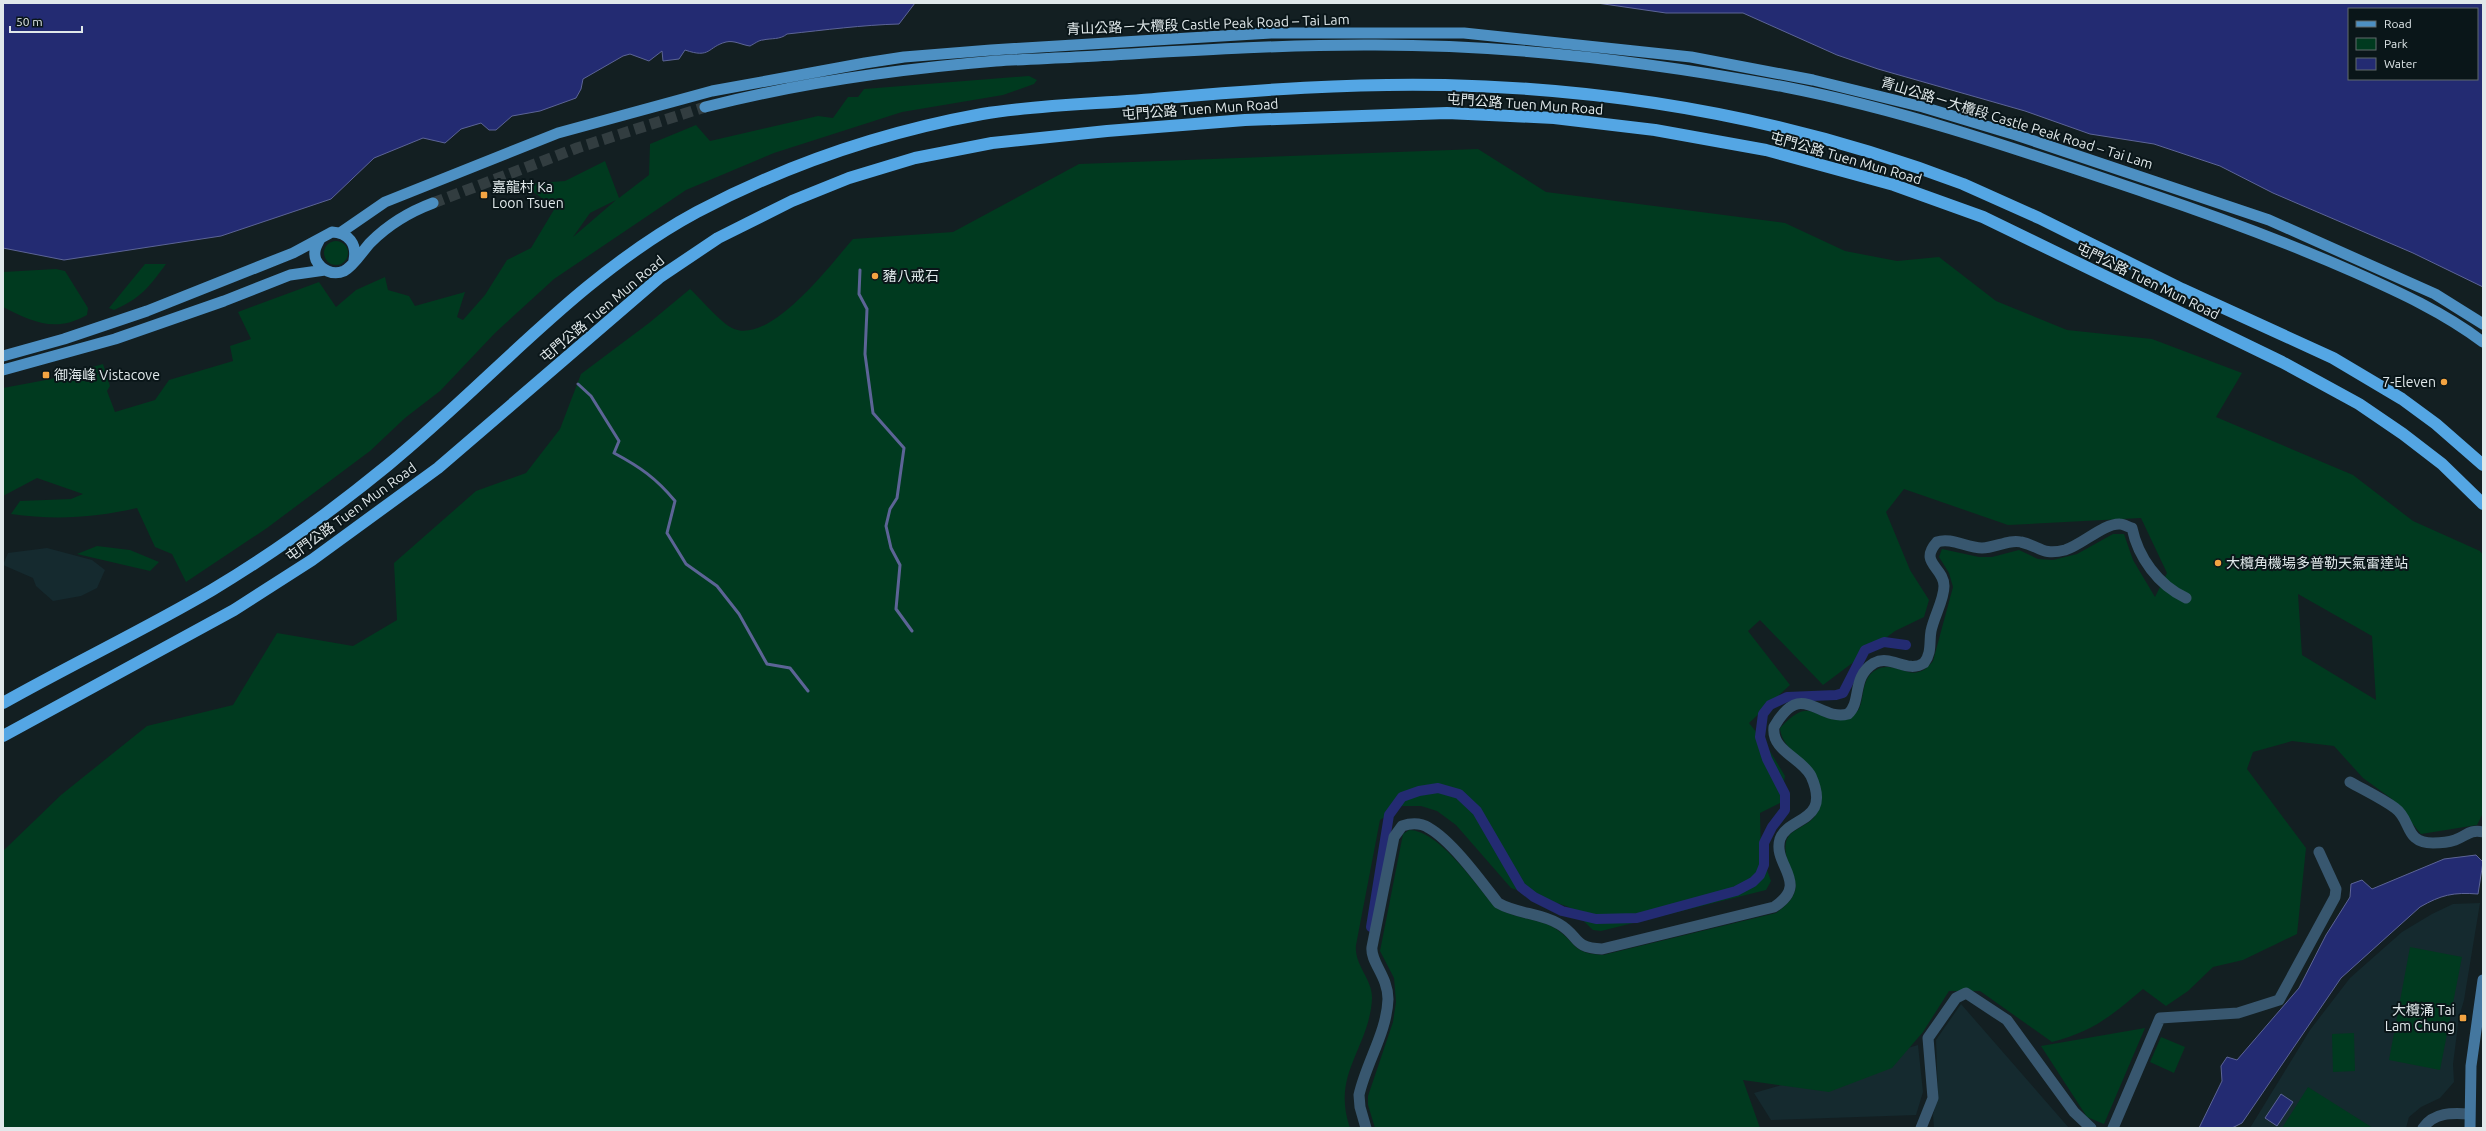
<svg xmlns="http://www.w3.org/2000/svg" width="2486" height="1131" font-family="Ubuntu,'Noto Sans TC',sans-serif">
<style>
.built{fill:#152a2f}
.green{fill:#003a1f;fill-rule:evenodd}
.water{fill:#232b72;stroke:#5c6496;fill-rule:evenodd}
.lines{fill:none;stroke-linecap:round;stroke-linejoin:round}
.stream{stroke:#5c6496;stroke-width:3}
.canal{stroke:#232b72;stroke-width:10}
.primary-tunnel{stroke:#323d40;stroke-width:11;stroke-dasharray:11 5.5;stroke-linecap:butt}
.minor{stroke:#38576f;stroke-width:11}
.tertiary{stroke:#38576f;stroke-width:11}
.secondary{stroke:#44779f;stroke-width:11}
.primary{stroke:#4d90c3;stroke-width:11}
.motorway{stroke:#54a6e4;stroke-width:12}
.poi-dot{fill:#f3a442;stroke:#0a1619;stroke-width:1.5}
.labels{text-anchor:middle;dominant-baseline:central;stroke-width:4;stroke-linejoin:round;paint-order:stroke}
.street-label{font-size:14px;fill:#e0e8ea;stroke:#0a1619}
.poi-label{font-size:14px;fill:#e0e8ea;stroke:#0a1619;text-anchor:start}
</style>
<rect width="100%" height="100%" fill="#131f22"/>
<path class="built" d="M47 548 92 560 105 570 97 588 81 596 53 601 36 586 33 578 3 565 8 553Z
M2480 903 2464 1000 2459 1017 2453 1064 2454 1082 2440 1098 2421 1107 2409 1117 2406 1128H2250L2310 1030 2350 978 2402 932 2432 914 2453 904Z
M1961 1004 2069 1128H1934L1933 1115 1938 1095 1936 1040Z
M1918 1045 1923 1092 1916 1115 1771 1120 1754 1093Z"/>
<path class="green" d="M1029 76 1037 80 1034 84 1003 95 902 112 774 153 686 190 554 279 495 333 440 391 405 418 370 451 267 528 186 582 172 554 155 547 137 508C94 518 54 520 11 514L20 501 71 499 83 494 37 478 3 496V388L51 379 103 364 110 386 107 391 115 412 155 400 169 380 233 361 230 346 251 339 238 312 319 282 336 307 356 290 385 277 388 290 409 296 415 306 465 292 457 317 463 320 485 295 507 260 531 248 555 208 523 184 565 181 605 161 619 198 649 175 650 144 696 125 710 141 818 116 833 118 848 97H858L864 89ZM616 200 573 237 590 213Z
M1478 149 1546 192 1785 223 1845 251 1897 261 1939 257 1996 301 2067 330 2152 339 2242 373 2216 417 2353 475 2413 521 2480 551 2483 555V813L2477 825 2421 834 2392 799 2363 778 2334 746 2292 741 2253 752 2247 769 2306 848 2297 934 2243 960 2213 967 2188 991 2166 1006 2143 989C2111 1016 2094 1031 2052 1042L1980 991H1949L1923 1032 1892 1068 1829 1092 1743 1080 1760 1128H1375L1368 1105V1096L1393 1022 1396 1002 1394 978 1380 951 1403 834 1409 830C1439 830 1476 885 1495 907 1513 919 1543 919 1556 929 1578 944 1571 953 1603 955L1776 913C1817 885 1780 869 1786 842 1790 822 1829 830 1819 784 1814 760 1782 753 1780 728 1815 690 1814 728 1851 718 1853 715 1857 712 1859 709 1865 696 1861 678 1876 670 1897 658 1913 688 1933 661L1953 587 1949 573 1939 557 1942 549 1979 557H1992L2019 550 2038 559 2053 560 2077 554 2113 534H2124L2133 560 2155 597 2167 573 2141 518 2008 525 1904 489 1886 512 1910 570 1929 600 1924 617 1895 631 1823 685 1760 620 1748 631 1790 685 1749 723 1765 743 1785 776 1780 803 1760 813 1761 853 1771 881 1766 890 1601 931 1593 930 1569 907 1511 888 1456 825 1437 811 1421 806H1402L1380 820 1356 945C1354 966 1373 979 1372 999 1369 1049 1331 1074 1350 1128H3V851L61 795 147 726 233 705 277 633 353 646 397 620 394 563 476 491 526 473 560 429 581 374 649 323 690 289C700 298 721 323 732 328 769 347 831 264 853 239L953 232 1079 164ZM2298 594 2372 636 2376 700 2302 655Z
M324 253a12 12 0 1 1 24 0a12 12 0 1 1-24 0Z
M145 264H166C149 287 141 298 114 310L109 308Z
M56 269 65 271 88 308 87 315C55 333 33 322 3 307V272Z
M97 546 130 550 159 562 150 571 77 554Z
M2410 947 2462 957 2440 1070 2389 1060Z
M2145 1028 2104 1124 2087 1117 2041 1046Z
M2354 1033 2355 1071 2333 1072 2332 1034Z
M2161 1037 2185 1047 2174 1073 2150 1062Z
M2308 1087 2373 1128H2282Z"/>
<path class="water" d="M3 3H915L899 24C862 25 825 30 787 34 780 40 771 38 763 40 759 40 754 44 750 46 742 45 734 40 726 42 707 47 711 59 685 50L679 59 663 61 662 51 649 61 630 54 623 56 583 79 581 89 576 98 540 111 512 116 496 130H489L481 123 461 129 445 143 423 138 374 158 331 199 221 236 64 260 3 248Z
M1597 3H2483V287L2413 253 2273 193 2220 166 2154 144 2090 134 2025 111 1878 69 1837 55 1743 13H1666ZM2349 9H2477V79H2349Z
M2476 855 2483 862 2478 894C2453 892 2441 895 2420 907L2341 978 2242 1123 2232 1128H2199L2222 1081 2221 1066 2227 1057 2237 1060 2299 988 2326 935 2350 897 2351 884 2362 880 2372 889 2444 859Z
M2281 1094 2293 1102 2277 1126 2265 1118Z"/>
<g class="lines">
<path class="stream" d="M860 270 859 294 867 309 865 354 873 413 904 448 897 498 890 509 886 526 891 548 900 565 896 609 912 631
M578 384 591 396 619 441 614 453C640 467 656 478 675 501L667 533 686 564 717 586 739 614 767 664 790 668 808 691"/>
<path class="canal" d="M1371 927 1389 815 1402 797 1419 791 1438 788 1459 794 1477 811 1521 887 1534 897 1562 911 1596 919 1637 918 1736 891 1753 882 1760 875 1764 865V843L1772 827 1785 810V794L1767 759 1760 737 1763 714 1770 705 1787 697 1836 695 1843 693 1865 650 1884 642 1906 645"/>
<path class="primary-tunnel" d="M433 203 577 148 705 107"/>
<path class="minor" d="M2350 782C2364 790 2381 798 2395 808 2412 820 2404 843 2433 843 2439 843 2449 842 2455 840 2466 836 2470 829 2483 832
M1366 1128 1360 1107 1359 1095C1366 1063 1387 1032 1388 999 1388 976 1370 962 1372 947L1394 837 1402 826C1411 823 1421 823 1429 828 1452 841 1481 881 1498 903 1517 914 1541 913 1559 924 1580 936 1572 948 1602 949L1774 907C1811 883 1772 865 1780 839 1788 816 1832 823 1811 776 1802 758 1771 751 1774 727 1802 678 1818 722 1848 714 1862 702 1851 677 1874 663 1891 654 1907 674 1924 663 1932 653 1929 642 1931 631 1934 616 1944 600 1944 586 1944 567 1918 563 1937 542 1951 537 1967 548 1982 548 1995 548 2009 539 2021 542 2040 546 2042 556 2065 550 2082 545 2104 523 2120 524 2124 524 2128 527 2132 528 2138 557 2158 585 2186 598
M1921 1128 1933 1098 1928 1038 1956 998 1966 993 2007 1020 2074 1112 2091 1128
M2113 1128 2160 1018 2238 1013 2279 1000 2335 897 2336 889 2319 852"/>
<path class="tertiary" d="M2423 1128C2434 1112 2452 1113 2469 1114"/>
<path class="secondary" d="M2470 1128 2471 1066 2483 980"/>
<path class="primary" d="M705 107C799 83 898 69 996 61 1029 59 1063 58 1097 56 1185 51 1275 45 1364 45 1504 44 1647 61 1785 87 1909 111 2028 153 2147 193 2218 217 2286 242 2354 272 2399 292 2443 312 2483 342
M340 233 385 202 558 133 712 91 865 63 904 57 991 50 1271 33H1464L1691 57 1813 80 1923 107 2016 135 2269 220 2435 294 2483 324
M320 239C316 246 313 252 316 260 321 270 333 276 344 271 354 266 363 250 371 242 390 223 409 212 433 203
M3 356 64 339 147 311 293 253 332 232C349 233 357 244 354 260
M3 370 115 339 224 301 290 275 325 270"/>
<path class="motorway" d="M3 703C72 664 144 630 212 590 274 553 333 510 388 465 491 381 578 276 697 212 786 165 883 132 982 114 1041 104 1104 104 1165 98 1257 90 1352 83 1445 85 1622 89 1798 121 1963 184L2039 218 2182 289 2333 358 2402 399 2436 424 2483 465
M3 736 234 610 312 560 438 468 660 277 718 238 792 201 849 178 915 158 992 143 1107 131 1245 120 1447 113 1554 118 1655 130 1766 150 1894 185 1983 217 2282 362 2359 404 2403 434 2442 464 2483 504"/>
</g>
<g class="poi-dot">
<rect x="480" y="191" width="8" height="8" rx="2"/>
<circle cx="875" cy="276" r="4"/>
<rect x="42" y="371" width="8" height="8" rx="2"/>
<circle cx="2444" cy="382" r="4"/>
<circle cx="2218" cy="563" r="4"/>
<rect x="2459" y="1014" width="8" height="8" rx="2"/>
</g>
<g class="labels">
<g class="street-label">
<text transform="translate(1208 24) rotate(-2)">青山公路－大欖段 Castle Peak Road – Tai Lam</text>
<text transform="translate(1525 104) rotate(4)">屯門公路 Tuen Mun Road</text>
<text transform="translate(1200 109) rotate(-4)">屯門公路 Tuen Mun Road</text>
<text transform="translate(2017 123) rotate(17)">青山公路－大欖段 Castle Peak Road – Tai Lam</text>
<text transform="translate(1846 158) rotate(16)">屯門公路 Tuen Mun Road</text>
<text transform="translate(2148 281) rotate(26)">屯門公路 Tuen Mun Road</text>
<text transform="translate(602 309) rotate(-40)">屯門公路 Tuen Mun Road</text>
<text transform="translate(351 512) rotate(-36)">屯門公路 Tuen Mun Road</text>
</g>
<g class="poi-label">
<text x="492" y="187">嘉龍村 Ka<tspan x="492" dy="16">Loon Tsuen</tspan></text>
<text x="883" y="276">豬八戒石</text>
<text x="54" y="375">御海峰 Vistacove</text>
<text x="2436" y="382" text-anchor="end">7-Eleven</text>
<text x="2226" y="563">大欖角機場多普勒天氣雷達站</text>
<text x="2455" y="1010" text-anchor="end">大欖涌 Tai<tspan x="2455" dy="16">Lam Chung</tspan></text>
</g>
</g>
<rect width="2486" height="1131" fill="none" stroke="#e0e8ea" stroke-width="8"/>
<rect x="2348" y="8" width="130" height="72" fill="#0a1619" stroke="#606a6d"/>
<rect x="2356" y="21" width="20" height="6" fill="#4d90c3" stroke="#606a6d"/>
<text x="2384" y="28" font-size="12" fill="#e0e8ea">Road</text>
<rect x="2356" y="38" width="20" height="12" fill="#003a1f" stroke="#606a6d"/>
<text x="2384" y="48" font-size="12" fill="#e0e8ea">Park</text>
<rect x="2356" y="58" width="20" height="12" fill="#232b72" stroke="#606a6d"/>
<text x="2384" y="68" font-size="12" fill="#e0e8ea">Water</text>
<path d="M10 26v6h72v-6" fill="none" stroke="#e0e8ea" stroke-width="2"/>
<text x="16" y="26" font-size="12" fill="#e0e8ea" stroke="#0a1619" stroke-width="3" paint-order="stroke">50 m</text>
</svg>
